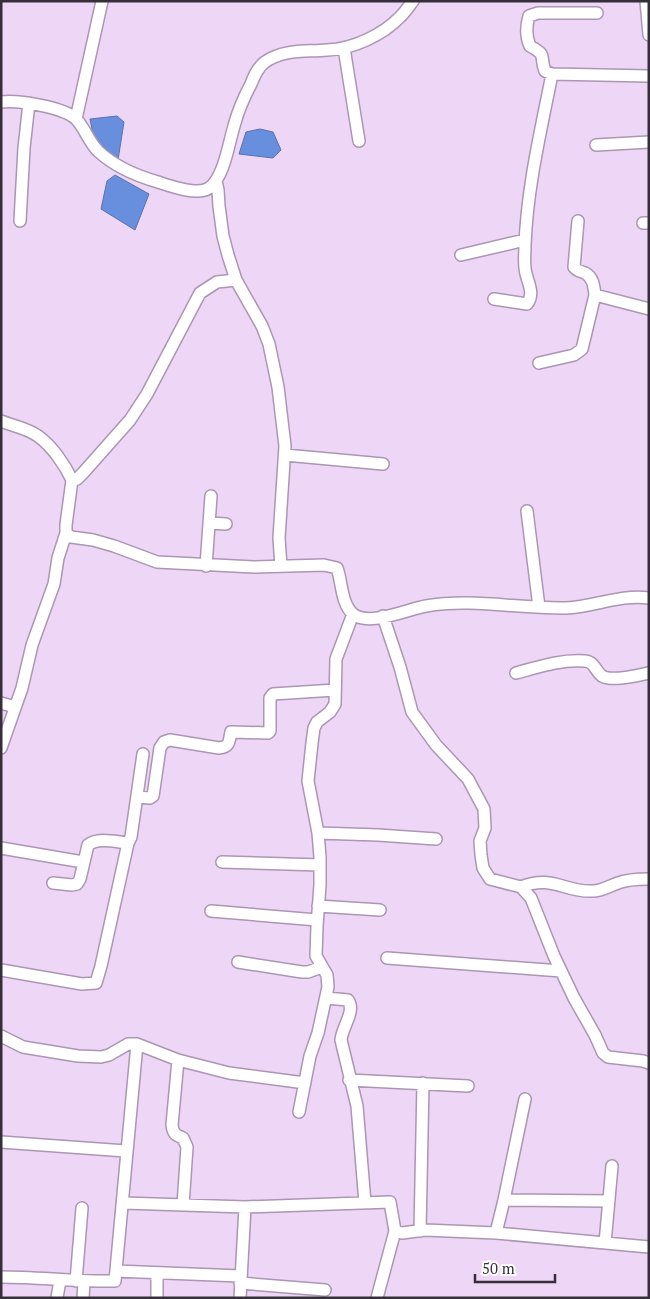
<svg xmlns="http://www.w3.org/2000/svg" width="650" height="1299" font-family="'PT Serif',serif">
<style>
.water{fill:#688fde;stroke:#5972ad}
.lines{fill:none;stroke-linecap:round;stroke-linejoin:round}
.minor-casing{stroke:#ab96b3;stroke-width:14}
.minor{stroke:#fff;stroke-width:11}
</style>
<rect width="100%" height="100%" fill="#edd6f6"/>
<path class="water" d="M117 116 124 122 118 160 94 139 90 119Z
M260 129 273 132 281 150 273 158 239 154 246 132Z
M115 175 149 194 135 230 101 209 107 181Z"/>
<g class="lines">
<g class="minor-casing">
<path id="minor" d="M646 1 649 35
M597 13H538L529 16C526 26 526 37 530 46 548 56 539 55 545 71L552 74 649 76
M344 48 359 141
M1 102C18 100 65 107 77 120 85 129 89 142 98 151 114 166 137 176 158 182 170 186 198 196 209 188 224 178 229 142 234 126 238 111 244 97 251 84 254 76 258 67 265 62 284 49 305 52 327 50 353 49 383 35 401 16 405 12 409 6 413 1
M76 119 102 1
M596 145 649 142
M216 181 218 190 219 206 223 236 228 255 236 280 262 326 269 344 278 387 285 446 279 538 281 566
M20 221 24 148 29 103
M578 221 574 267C577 271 580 271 585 273 593 277 594 286 595 295
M643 223H649
M461 255 525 240
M494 299 527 304C536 292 526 281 525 268 524 260 525 252 525 245 527 188 541 130 552 74
M539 363 574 355 582 349 595 295 649 309
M1 421C13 426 27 428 38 436 52 446 65 465 72 480L66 525V533L71 537 93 540 114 546 157 562 254 567 324 565 337 568C342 581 341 604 353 614 369 627 408 609 426 606 472 598 520 609 566 608 594 607 620 594 649 598
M285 455 383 464
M72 480 77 479 83 473 130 420 147 394 200 293 217 282 236 280
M527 511 539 607
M210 523 226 524
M206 566 211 496
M383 616 400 667 412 712 436 745 468 779 484 809 485 828 480 841 481 855 483 868 490 879 521 887 531 898 554 956 574 998 595 1035 603 1053 608 1057 643 1061 649 1063
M516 673C538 667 562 659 585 661 595 662 595 671 602 676 612 682 638 675 649 673
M1 703 15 707
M1 748 22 688 32 645 54 584 58 558 66 533
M137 797 150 798 153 796 160 748 164 742 170 740 219 748C230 747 229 741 231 732L268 733 270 731V698L273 694 335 690
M318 833 378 835 436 839
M1 848 83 862
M222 862 320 865
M53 883 72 885 77 884 80 879 88 845C98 837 116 842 128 843
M521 887C553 874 565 893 593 891 602 891 609 886 618 883 628 879 639 879 649 879
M318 906 380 910
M211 911 317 920
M387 958 561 971
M238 962 302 972H308L322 967
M1 970 82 984 96 983 101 966 128 843 131 837 143 754
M326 998 348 1000C356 1011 342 1027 341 1040L357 1106 365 1203
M1 1036 23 1047 78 1056 101 1057 109 1055 128 1044H137L178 1060 229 1073 305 1083
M178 1060 172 1125C173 1133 175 1135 183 1138L187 1147 183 1205
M349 1080 468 1086
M299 1112 310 1056 318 1033 328 987 327 975 316 956 317 926 320 885V857L318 833 308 781 312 743 314 728 317 722 330 712 335 704 336 659 353 614
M1 1142 126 1151
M504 1200 525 1099
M124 1203 245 1207 390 1202 395 1231 377 1298
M395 1231 402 1233 425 1230 496 1233 649 1247
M420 1231 423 1083
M496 1233 504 1200 609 1201
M605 1243 612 1166
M116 1271 240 1276
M1 1277C39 1277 77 1282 115 1281L137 1044
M76 1281 82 1208
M240 1283 325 1290
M57 1298 60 1280
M83 1298 84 1282
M157 1298V1273
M240 1298 245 1207"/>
</g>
<use href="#minor" class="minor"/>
</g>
<rect width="650" height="1299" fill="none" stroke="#362e3a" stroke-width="5"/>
<path d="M475 1274v8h80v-8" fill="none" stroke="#362e3a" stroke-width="2.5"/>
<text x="482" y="1274" font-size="15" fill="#362e3a" stroke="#ffffff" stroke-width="4" paint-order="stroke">50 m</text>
</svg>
